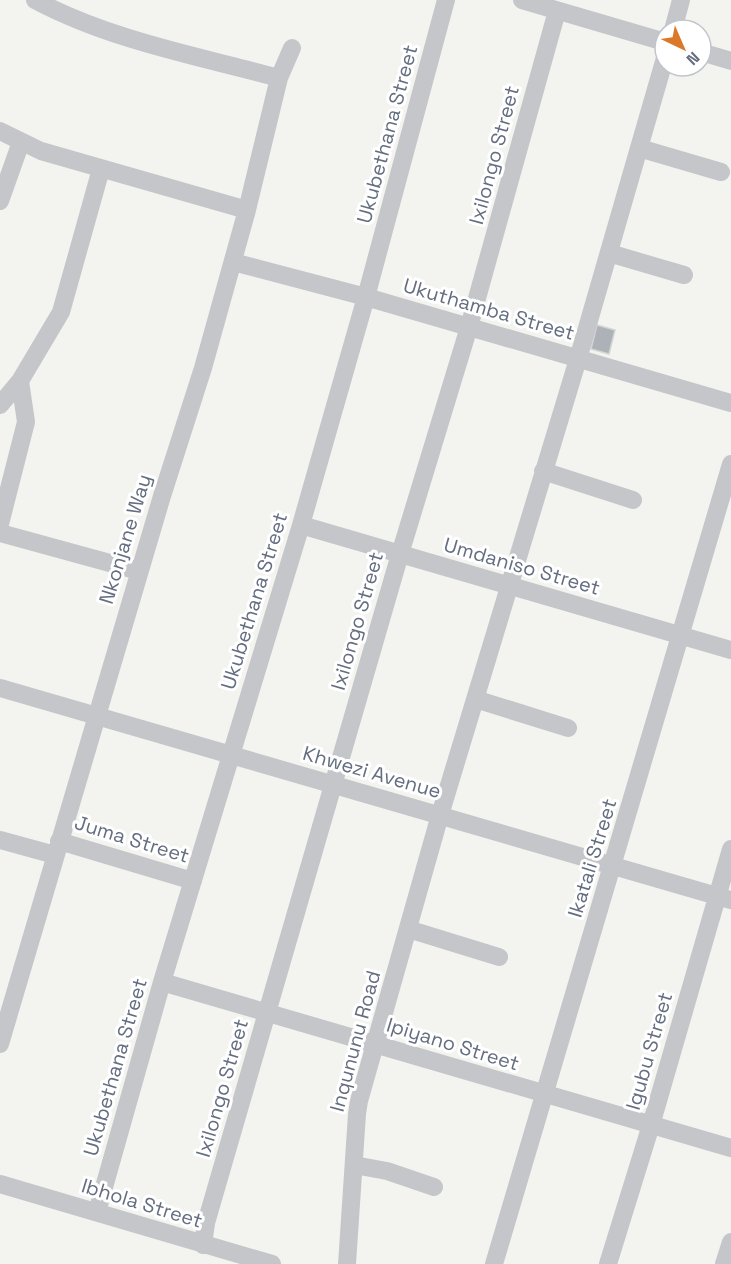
<svg xmlns="http://www.w3.org/2000/svg" width="731" height="1264" font-family="'Space Grotesk',sans-serif">
<style>
.building{fill:#adb1b8;stroke:#d5d5d3;stroke-width:1.5}
.lines{fill:none;stroke-linecap:round;stroke-linejoin:round}
.street{stroke:#c4c6ca;stroke-width:18}
.labels{text-anchor:middle;dominant-baseline:central;stroke-width:6;stroke-linejoin:round;paint-order:stroke}
.street-label{font-size:20px;fill:#646e80;stroke:#fff}
</style>
<rect width="100%" height="100%" fill="#f3f4f0"/>
<path class="building" d="M597 325 615 330 609 354 591 349Z"/>
<g class="lines">
<path class="street" d="M35 0C110 40 197 56 279 78
M522 0 665 42
M673 30 681 0
M701 52 731 61
M0 131 41 151 247 210
M639 148 721 172
M0 201 21 142
M609 253 684 275
M233 262 366 297 731 403
M0 405 20 381 61 312 101 169
M543 471 633 500
M0 524 26 422 20 381
M301 525 731 650
M0 533 139 571
M0 688 731 900
M475 699 568 728
M0 840 55 855
M59 841 193 881
M408 929 499 957
M162 982 731 1148
M0 1044 162 496 203 368 247 210 279 78 292 48
M354 1165 387 1171 434 1187
M0 1184 272 1264
M97 1212 162 982 301 525 366 297 446 0
M203 1245 206 1223 400 554 469 327 557 11
M347 1264 357 1114 359 1101 440 815 578 359 665 58
M494 1264 731 464
M608 1264 651 1125 731 849
M724 1264 731 1242"/>
</g>
<g class="labels">
<g class="street-label">
<text transform="translate(387 134) rotate(-75)">Ukubethana Street</text>
<text transform="translate(494 155) rotate(-75)">Ixilongo Street</text>
<text transform="translate(489 309) rotate(16)">Ukuthamba Street</text>
<text transform="translate(125 539) rotate(-73)">Nkonjane Way</text>
<text transform="translate(522 566) rotate(16)">Umdaniso Street</text>
<text transform="translate(254 601) rotate(-73)">Ukubethana Street</text>
<text transform="translate(357 621) rotate(-74)">Ixilongo Street</text>
<text transform="translate(372 772) rotate(16)">Khwezi Avenue</text>
<text transform="translate(132 839) rotate(17)">Juma Street</text>
<text transform="translate(592 858) rotate(-73)">Ikatali Street</text>
<text transform="translate(355 1041) rotate(-75)">Inqununu Road</text>
<text transform="translate(453 1044) rotate(17)">Ipiyano Street</text>
<text transform="translate(649 1051) rotate(-74)">Igubu Street</text>
<text transform="translate(115 1067) rotate(-74)">Ukubethana Street</text>
<text transform="translate(222 1088) rotate(-74)">Ixilongo Street</text>
<text transform="translate(142 1203) rotate(17)">Ibhola Street</text>
</g>
</g>
<g transform="translate(683 48) rotate(136)"><circle r="28" fill="#ffffff" stroke="#c1c5cc" stroke-width="1.5"/>
<path d="M0-4.5L10 22L0 15L-10 22Z" fill="#db7829"/>
<text y="-9" font-size="16" font-weight="bold" text-anchor="middle" fill="#646e80">N</text>
</g>
</svg>
